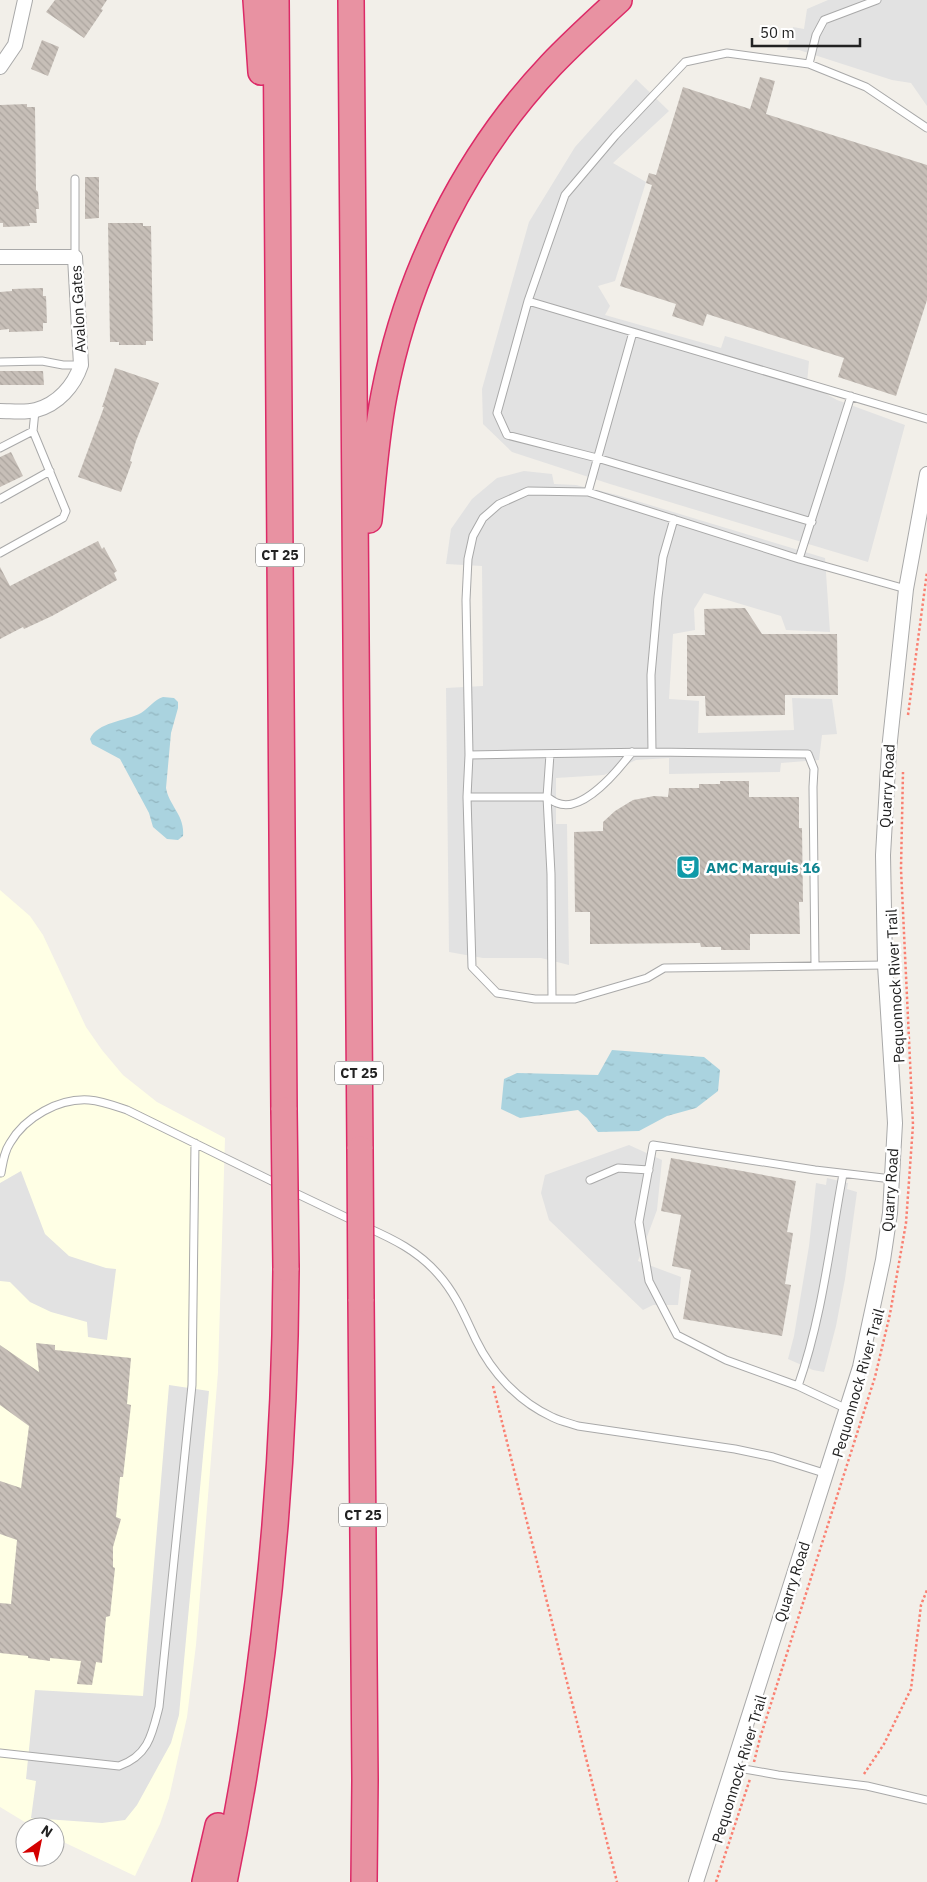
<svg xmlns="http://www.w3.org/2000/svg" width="927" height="1882" font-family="'IBM Plex Sans',sans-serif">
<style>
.education{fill:#ffffe5}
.parking{fill:#e2e2e2}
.water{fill:url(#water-ripples)}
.building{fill:url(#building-back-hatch)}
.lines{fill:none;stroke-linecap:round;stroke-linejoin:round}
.service-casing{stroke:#a9a9a9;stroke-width:9}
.minor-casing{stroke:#a9a9a9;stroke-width:16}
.motorway-casing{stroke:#dc2a67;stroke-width:28}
.path{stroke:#fa8072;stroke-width:2.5;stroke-dasharray:2.5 2.5;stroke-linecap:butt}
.service{stroke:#fff;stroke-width:7}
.minor{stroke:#fff;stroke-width:14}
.motorway{stroke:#e892a2;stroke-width:25}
.motorway-bridge-casing{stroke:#dc2a67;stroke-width:28;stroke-linecap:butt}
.motorway-bridge{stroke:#e892a2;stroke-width:25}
.labels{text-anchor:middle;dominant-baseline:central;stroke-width:5;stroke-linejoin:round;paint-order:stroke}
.shield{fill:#fff;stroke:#646464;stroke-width:1}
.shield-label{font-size:14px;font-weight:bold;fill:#222}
.street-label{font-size:15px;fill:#222;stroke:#fff}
.culture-label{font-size:15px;font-weight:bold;fill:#0d838f;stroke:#fff;text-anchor:start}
</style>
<defs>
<pattern id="water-ripples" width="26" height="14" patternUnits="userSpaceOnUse" patternTransform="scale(1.25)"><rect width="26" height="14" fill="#aad3df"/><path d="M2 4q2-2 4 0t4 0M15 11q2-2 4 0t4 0" fill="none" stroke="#92b5bf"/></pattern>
<pattern id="building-back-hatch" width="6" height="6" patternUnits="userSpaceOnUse" patternTransform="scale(1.25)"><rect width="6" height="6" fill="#c7bfb8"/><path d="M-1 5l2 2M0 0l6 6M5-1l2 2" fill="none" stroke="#aba49e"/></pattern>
</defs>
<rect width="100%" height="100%" fill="#f2efe9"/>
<path class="education" d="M0 890 30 916 43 935 86 1027 102 1050 123 1075 157 1102 225 1138 218 1372 196 1645 187 1717 169 1798 160 1824 135 1876 55 1838V1827H33L0 1807Z"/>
<path class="parking" d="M828 0H927V106L911 83 892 80 799 50H787L793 27 804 29 807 9Z
M636 79 669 111 613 163 646 182 615 281 598 286 610 306 605 315 721 348 725 336 809 361 807 383 837 400 905 425 868 562 610 484 512 452 483 424 482 389 529 222 575 147Z
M524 471 552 474 554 484 576 485 617 495 825 558 830 632 786 630 781 616 704 593 694 609 695 630 673 634 669 699 699 701 698 733 794 730 792 698 832 699 837 734 822 735 819 760 781 763 780 772 669 774V758L636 760 604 775 556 778V824H567L569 965 541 958H483L449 952 446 688 483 686 482 566 446 564 451 529 472 499 497 478Z
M629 1145 662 1160 657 1210 638 1261 681 1277 678 1305H653L643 1310 549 1220 541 1193 545 1175Z
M21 1171 45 1234 69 1256 106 1268 116 1269 107 1340 88 1337 87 1322 51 1312 30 1302 10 1282 0 1281V1183Z
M827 1178 848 1183 847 1189 857 1192 845 1279 836 1326 824 1372 813 1370 788 1359 794 1336 809 1246 816 1183 826 1185Z
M169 1385 209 1391 179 1715 171 1743 137 1805 125 1820 102 1823 31 1818 36 1781 26 1779 35 1690 143 1696Z"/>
<path class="water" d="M163 697 174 698 178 702V708L171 733 166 788C169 806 185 815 183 836L178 840 167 839 153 827 149 813 120 759 92 744 90 739C97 722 126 721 141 713 149 708 154 700 163 697Z
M612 1050 704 1057 720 1070 718 1091 696 1108 667 1116 639 1131 598 1132 587 1118 578 1110 520 1118 501 1109 504 1079 517 1073 598 1075Z"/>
<path class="building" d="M55 0H107L101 9 103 10 84 38 46 12Z
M42 40 59 47 48 76 31 69Z
M760 77 775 81 766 114 927 165V300L896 396 838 377 844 358 707 314 703 326 672 316 676 304 620 286 652 185 646 183 649 173 656 175 683 87 750 109Z
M27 104V107H35L36 190 38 192 39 209H36L37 223H29L30 226 3 227V223H0V105Z
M85 177H99V218L85 219Z
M108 223H143V226H151L153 341H146V345H119V342H110Z
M43 288V296H46L47 323H43V331L9 332V329L0 330V292L12 291V289Z
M115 368 159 383 136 441 130 461 132 462 121 492 78 477 104 407H102L105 399Z
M0 371H43L44 385H0Z
M11 452 23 476 0 487V457Z
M98 541 102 549 104 547 117 571 114 573 117 580 52 616 24 629 23 627 0 639V567L10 586Z
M745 608 762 634H837L838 695H785V715L706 716 705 696H687V635H705L704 609Z
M720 781H749V797H799V828H802L803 902H799L800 934H750V950H721V947H701L700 943 590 944V912H575L574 832 603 831V822L615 811 633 800 644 798 654 796 668 797 669 788H699V784H720Z
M671 1158 796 1181 787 1232 793 1233 785 1284 791 1285 782 1336 683 1319 691 1270 672 1266 681 1215 661 1211Z
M36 1343 55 1345V1350L131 1358 127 1404 131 1405 123 1477H120L116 1517 121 1519 113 1547V1567L115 1568 110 1616 106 1617 102 1663 96 1662 92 1685 77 1684 81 1661 50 1658V1661L28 1658V1656L0 1653V1603L11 1604 17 1540 0 1534V1481L21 1488 29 1426 0 1405V1345L39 1372Z"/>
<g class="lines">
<g class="service-casing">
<path id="service" d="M809 64 816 35 824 20 877 0
M927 128 866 87 809 64 727 53 685 62 615 136 565 195 528 301 927 419
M75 179V257
M528 301 497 413 507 435 597 458 812 522
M0 362 42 361 63 365H81
M0 448 33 431
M588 492 633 332
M0 499 50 471
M0 553 63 518 66 511 33 431 35 411
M799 559 851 396
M652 752 651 675 658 597 663 557 674 519
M550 754 547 797 551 874 552 999
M469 755 652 752 808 754 814 769 813 787 815 965
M467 797H547C550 799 554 802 557 803 583 814 619 769 632 752
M885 965 664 968 647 978 575 999H535L497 993 472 967 467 797 469 755 466 600 468 559 473 536 483 518 499 504 528 491 588 492 799 559 906 589
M1 1173C3 1162 4 1152 10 1143 25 1117 59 1098 89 1100 102 1101 115 1106 127 1110L280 1185
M590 1180 618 1168 649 1170
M289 1190 356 1222
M366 1227C393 1239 418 1251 438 1274 456 1294 465 1317 476 1340 492 1373 519 1402 552 1417 560 1421 569 1423 578 1426L735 1449 773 1457 827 1474
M798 1386C822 1318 830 1244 843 1174
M847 1409 798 1386 726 1360 677 1335 649 1281 639 1222 653 1145 815 1170 892 1179
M0 1753 119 1766C148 1756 152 1735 159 1707L192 1385 195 1143
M733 1767 778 1775 867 1786 927 1800"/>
</g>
<g class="minor-casing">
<path id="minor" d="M0 67 15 45 25 0
M0 257H75L81 365C74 386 58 404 36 410 25 413 11 411 0 411
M696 1882 860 1367 883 1260 890 1213 895 1123 885 965 883 855 889 750 906 589 927 474"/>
</g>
<g class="motorway-casing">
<path id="motorway" d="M256 0 261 72
M276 0 284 1110
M351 0 360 1149
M369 520C373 478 376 436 384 395 407 274 465 156 551 65 573 42 596 21 619 0
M361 1299 365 1780 364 1882
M205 1882 218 1826
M224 1882C266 1680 285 1475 286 1268"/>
</g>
<path class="path" d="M908 715 927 572
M493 1386 617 1882
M754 1762 760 1738 875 1377 890 1314 906 1223 913 1125 901 869 903 772
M864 1774 884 1744 911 1689 921 1605 927 1590
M716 1882 750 1779"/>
<use href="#service" class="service"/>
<use href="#minor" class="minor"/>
<use href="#motorway" class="motorway"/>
<g class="motorway-bridge-casing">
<path id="motorway-bridge" d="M284 1110 286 1268
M360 1149 361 1299"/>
</g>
<use href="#motorway-bridge" class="motorway-bridge"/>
</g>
<defs>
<g id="theatre-square" transform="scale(1.25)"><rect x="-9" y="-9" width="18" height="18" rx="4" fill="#0f9aa8" stroke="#fff"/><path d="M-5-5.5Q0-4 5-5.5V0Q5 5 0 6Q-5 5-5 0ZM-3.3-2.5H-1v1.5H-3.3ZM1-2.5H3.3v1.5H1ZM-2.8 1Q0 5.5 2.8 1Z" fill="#fff"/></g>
</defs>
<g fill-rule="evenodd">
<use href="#theatre-square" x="688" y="867"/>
</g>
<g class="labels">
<g class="shield">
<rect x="256" y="543.5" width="48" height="23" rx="4"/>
<rect x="335" y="1061.5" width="48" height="23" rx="4"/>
<rect x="339" y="1503.5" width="48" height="23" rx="4"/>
</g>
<g class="shield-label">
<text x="280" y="555">CT 25</text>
<text x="359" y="1073">CT 25</text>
<text x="363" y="1515">CT 25</text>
</g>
<g class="street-label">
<text transform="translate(78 309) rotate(-93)">Avalon Gates</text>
<text transform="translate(887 786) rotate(-87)">Quarry Road</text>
<text transform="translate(895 986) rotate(-93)">Pequonnock River Trail</text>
<text transform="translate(890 1190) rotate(-86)">Quarry Road</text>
<text transform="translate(858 1383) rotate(-74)">Pequonnock River Trail</text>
<text transform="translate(792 1582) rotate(-72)">Quarry Road</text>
<text transform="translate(739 1769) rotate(-73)">Pequonnock River Trail</text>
</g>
<g class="culture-label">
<text x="706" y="867">AMC Marquis 16</text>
</g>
</g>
<g transform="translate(40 1842) rotate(33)"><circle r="24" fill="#ffffff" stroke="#a7a7a7"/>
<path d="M0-4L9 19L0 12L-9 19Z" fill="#d40000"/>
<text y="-8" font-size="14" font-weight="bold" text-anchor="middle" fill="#222222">N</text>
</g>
<path d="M752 38v8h108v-8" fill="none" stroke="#222222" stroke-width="2.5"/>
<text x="760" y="38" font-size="15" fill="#222222" stroke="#ffffff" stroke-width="4" paint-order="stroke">50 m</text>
</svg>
